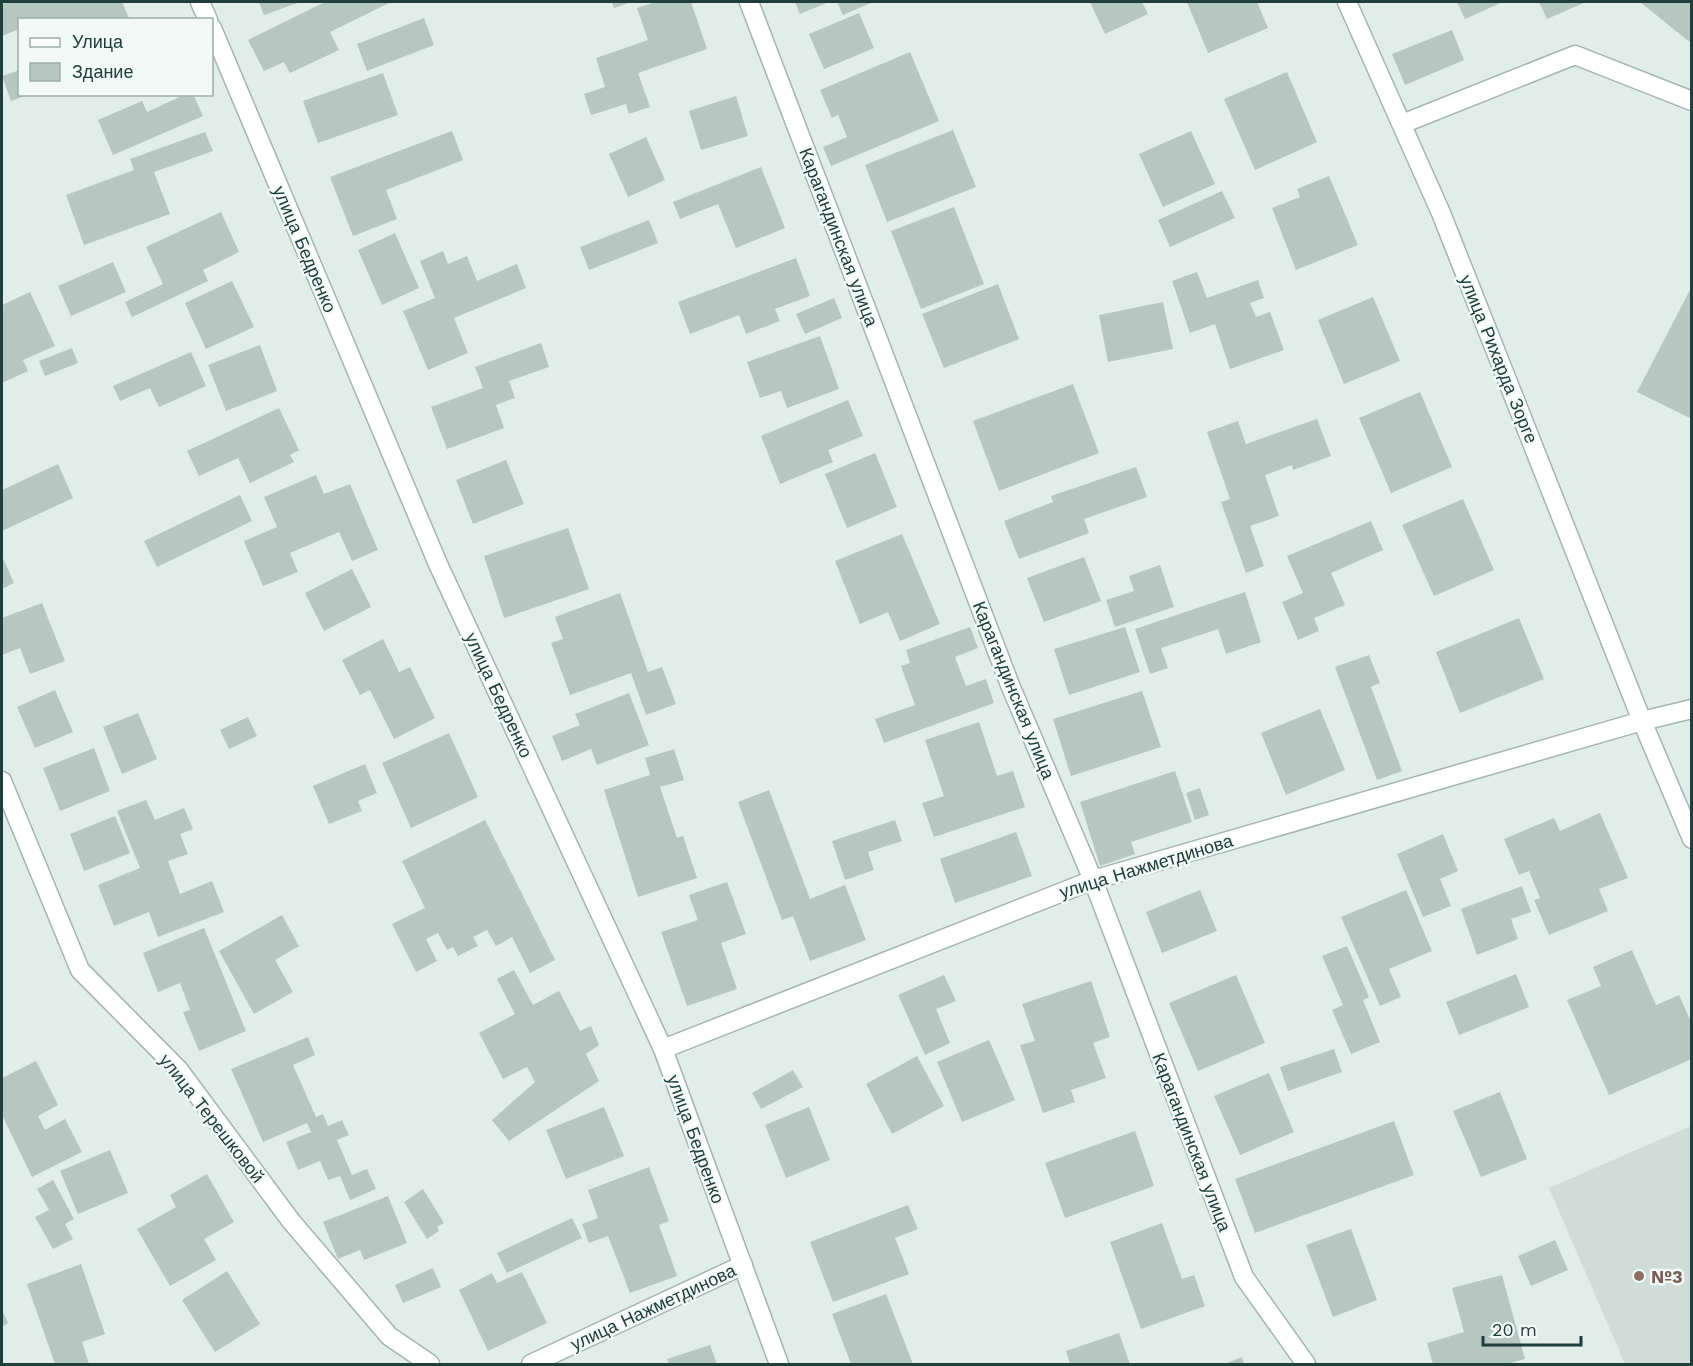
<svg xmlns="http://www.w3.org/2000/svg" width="1693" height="1366" font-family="'Work Sans',sans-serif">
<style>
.built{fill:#cfdcd8}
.building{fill:#b6c7c2}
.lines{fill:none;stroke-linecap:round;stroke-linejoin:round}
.minor-casing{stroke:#a3b5b1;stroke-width:21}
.tertiary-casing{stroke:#a3b5b1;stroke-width:21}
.minor{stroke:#fff;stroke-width:18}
.tertiary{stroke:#fff;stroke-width:18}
.education-dot{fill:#8d6e63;stroke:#f2f9f6;stroke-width:2}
.labels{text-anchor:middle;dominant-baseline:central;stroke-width:5;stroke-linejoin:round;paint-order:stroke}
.street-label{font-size:18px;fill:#203e3a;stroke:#f2f9f6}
.education-label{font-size:18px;font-weight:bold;fill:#785e54;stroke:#f2f9f6;text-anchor:start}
</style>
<rect width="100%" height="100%" fill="#e1ede9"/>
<path class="built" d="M1691 1126V1364H1625L1549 1188Z"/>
<path class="building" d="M8 2H122L130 20H20L19 29 2 36V4Z
M259 2H300L264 15Z
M325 2H391L330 32 339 50 290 73 284 62 264 71 248 40Z
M612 2H631L614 8Z
M655 2H691L707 49 638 73 650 107 629 114 626 104 591 115 584 94 605 87 596 58 648 40 637 8Z
M795 2H829L800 14Z
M837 2H873L843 15Z
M1090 2H1142L1148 14 1105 34Z
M1187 2H1257L1268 28 1208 53Z
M1457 2H1503L1465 19Z
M1539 2H1586L1547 19Z
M1640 2H1692V44Z
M859 13 874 48 824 69 809 34Z
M424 18 434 45 367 71 357 44Z
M1452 30 1464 60 1405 85 1392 54Z
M910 52 939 121 831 166 823 147 847 137 838 115 832 118 820 90Z
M20 70V94L27 95 11 101 2 76Z
M1287 72 1317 142 1255 170 1224 99Z
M383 73 398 115 318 143 303 101Z
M186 94H193L203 116 113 155 98 120 142 101 147 112Z
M736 96 748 136 701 150 689 111Z
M953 130 976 187 887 222 865 165Z
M452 131 463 160 386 190 397 219 353 236 330 177Z
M1191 131 1215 184 1163 207 1139 154Z
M205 132 213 151 154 172 170 214 84 245 66 195 134 170 130 159Z
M646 137 665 180 628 197 609 154Z
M761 167 785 228 736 248 718 204 680 219 673 202Z
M1329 176 1358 245 1296 270 1272 208 1300 197 1297 189Z
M1222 191 1235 218 1170 247 1158 220Z
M954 207 984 284 921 309 891 231Z
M221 212 239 252 203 270 208 281 132 317 125 302 163 284 146 247Z
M649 220 658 243 589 270 580 247Z
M395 233 419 288 382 305 358 250Z
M443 251 448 264 467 256 477 281 517 264 526 288 454 318 468 353 428 370 403 311 435 298 420 261Z
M796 258 810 296 775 309 780 321 746 334 739 315 690 334 678 302Z
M113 262 126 292 71 316 58 286Z
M1197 272 1207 298 1258 280 1264 298 1250 303 1256 317 1270 312 1284 350 1230 369 1215 324 1190 333 1172 281Z
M232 281 254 327 206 349 185 303Z
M998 284 1019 339 944 368 922 314Z
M1692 286V419L1637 392Z
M30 292 55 346 23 360 28 371 2 383V305Z
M1373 297 1400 361 1344 384 1318 320Z
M834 298 842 318 805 334 796 314Z
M1163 302 1173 349 1108 362 1099 315Z
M820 336 839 389 787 408 781 391 760 398 747 362Z
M541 343 549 367 509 381 515 398 496 405 504 428 447 449 431 407 483 388 475 367Z
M260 345 277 391 226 411 208 365Z
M72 348 78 363 45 376 39 361Z
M191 352 206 386 159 407 150 388 120 401 113 386Z
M1073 384 1099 453 999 491 973 421Z
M1420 392 1452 467 1391 493 1359 418Z
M848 400 863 436 828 450 833 462 780 484 761 436Z
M279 408 299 450 290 455 294 462 250 483 238 458 199 476 187 451Z
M1317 419 1331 456 1293 470 1292 465 1265 475 1279 516 1250 526 1264 566 1246 573 1221 502 1230 499 1207 432 1238 421 1246 444Z
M875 453 897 507 847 528 825 474Z
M506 460 524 504 473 524 456 480Z
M58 464 73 498 2 531V490Z
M1136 467 1147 497 1084 519 1089 533 1019 559 1004 521 1053 502 1051 496Z
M316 475 324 494 350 484 378 550 352 561 339 532 290 553 298 572 263 586 244 541 277 527 264 497Z
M240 495 252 521 157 567 144 541Z
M1463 499 1494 570 1434 596 1402 525Z
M1371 521 1383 550 1331 573 1345 605 1314 618 1319 631 1298 640 1282 602 1303 593 1287 556Z
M568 528 589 589 504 618 484 556Z
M902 534 940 624 900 641 888 612 860 624 835 561Z
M2 556 14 583 2 589Z
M1084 557 1101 601 1044 622 1027 578Z
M1160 565 1174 607 1115 627 1106 600 1134 591 1129 576Z
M352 569 371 607 324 631 305 593Z
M1245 592 1261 642 1226 654 1218 629 1161 648 1168 668 1150 674 1135 629Z
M620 593 648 672 662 667 676 704 646 715 631 673 570 695 551 643 563 639 555 617Z
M42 603 65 661 30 674 20 648 2 655V618Z
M1519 618 1544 679 1460 713 1436 652Z
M970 627 978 648 955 657 966 686 986 679 994 703 884 743 875 719 915 705 901 666 910 663 906 650Z
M1125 627 1140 672 1069 695 1054 649Z
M383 639 399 672 410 667 435 718 394 739 370 690 360 695 342 660Z
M1369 655 1380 683 1371 687 1402 771 1377 780 1335 667Z
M55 690 73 732 35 748 17 707Z
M1142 691 1161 747 1071 776 1053 719Z
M629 693 649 745 597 765 591 749 562 761 552 736 580 725 575 714Z
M1320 709 1345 770 1286 795 1261 733Z
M138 713 157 759 122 774 103 727Z
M248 717 257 736 229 749 220 730Z
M979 722 997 776 1013 771 1025 807 934 837 922 803 944 796 925 740Z
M449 733 478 797 411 828 382 763Z
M94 748 110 791 60 811 43 768Z
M674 749 684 780 660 787 677 838 683 836 697 878 638 897 604 790 650 775 645 758Z
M365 764 377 793 358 801 362 811 329 824 313 786Z
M1175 771 1192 822 1131 842 1135 854 1100 866 1080 802Z
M1200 788 1209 815 1195 820 1186 793Z
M769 790 810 899 845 885 866 940 810 961 793 916 782 920 738 802Z
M146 800 155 820 184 808 193 829 180 834 188 854 168 861 180 894 212 881 224 912 158 937 149 912 114 926 98 885 140 868 117 811Z
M1600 813 1628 878 1599 889 1608 911 1549 935 1534 900 1540 898 1529 871 1519 875 1504 839 1554 818 1560 831Z
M115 816 130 853 84 871 70 834Z
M485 820 555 960 530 973 512 937 496 946 487 930 473 937 478 946 458 956 453 947 447 950 438 933 426 939 437 961 416 972 392 924 425 908 402 861Z
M895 820 902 841 868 852 874 870 845 880 832 841Z
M1016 832 1032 876 955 903 940 859Z
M1443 834 1458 871 1440 879 1451 906 1423 917 1397 854Z
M727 882 746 934 721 943 737 989 687 1006 661 932 698 920 689 895Z
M1522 886 1531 912 1511 919 1518 939 1477 955 1461 909Z
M1200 890 1217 931 1162 953 1146 912Z
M1406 890 1432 951 1389 969 1401 997 1380 1006 1341 917Z
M282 915 299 946 275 960 293 992 254 1014 219 951Z
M204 928 246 1031 199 1051 183 1012 190 1010 180 983 158 992 143 953Z
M1347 946 1369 997 1363 1000 1380 1042 1351 1054 1332 1010 1343 1005 1322 956Z
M1632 950 1656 1005 1679 995 1692 1024V1059L1609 1095 1567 1000 1601 986 1593 967Z
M514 970 533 1005 559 991 580 1031 591 1026 599 1045 586 1054 599 1081 509 1141 492 1120 535 1082 527 1067 503 1079 479 1033 515 1014 497 979Z
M1516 974 1529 1007 1459 1035 1446 1002Z
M944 975 956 1001 936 1009 950 1043 925 1055 898 995Z
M1236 975 1265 1043 1198 1071 1169 1003Z
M1091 981 1110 1037 1093 1043 1106 1078 1071 1090 1075 1102 1043 1113 1020 1045 1035 1041 1022 1004Z
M308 1037 315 1055 293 1065 316 1117 323 1114 328 1126 342 1120 349 1135 337 1140 352 1175 367 1169 376 1189 350 1200 340 1176 328 1180 320 1161 298 1170 286 1142 311 1132 307 1123 263 1142 231 1069Z
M989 1040 1015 1100 962 1122 937 1062Z
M1334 1049 1342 1072 1288 1091 1280 1067Z
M917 1056 944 1106 892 1134 866 1084Z
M36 1061 58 1105 38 1116 45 1130 65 1119 82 1152 32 1177 2 1115V1078Z
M793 1070 803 1087 761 1109 752 1093Z
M1269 1073 1294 1132 1240 1155 1214 1096Z
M1500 1092 1527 1159 1481 1177 1453 1111Z
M604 1107 624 1156 566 1179 546 1130Z
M809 1107 830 1160 786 1178 765 1125Z
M1394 1121 1414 1175 1255 1233 1235 1179Z
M1135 1131 1154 1186 1065 1218 1045 1163Z
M110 1150 128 1193 78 1214 60 1171Z
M649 1167 669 1221 659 1225 677 1276 630 1293 608 1236 589 1243 582 1224 598 1218 588 1190Z
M207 1174 234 1222 204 1239 216 1260 170 1286 137 1229 176 1207 170 1195Z
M53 1180 74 1219 65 1224 73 1239 53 1249 35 1217 49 1210 37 1189Z
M423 1189 444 1223 437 1227 439 1231 427 1239 404 1202Z
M388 1196 407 1243 364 1260 360 1250 338 1259 323 1222Z
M908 1205 918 1229 895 1238 909 1274 833 1302 810 1242Z
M572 1218 582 1238 507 1273 497 1253Z
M1162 1223 1182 1279 1194 1275 1205 1306 1141 1329 1110 1242Z
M1351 1229 1377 1300 1333 1317 1306 1245Z
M1555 1240 1568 1270 1531 1286 1518 1256Z
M81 1264 105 1334 82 1342 89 1364H55L27 1284Z
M433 1268 441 1287 403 1303 395 1285Z
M227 1271 260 1324 215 1352 182 1300Z
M522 1272 547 1323 488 1351 459 1290 492 1273 497 1283Z
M1502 1275 1525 1359 1507 1364H1433L1427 1343 1464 1332 1452 1288Z
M886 1294 913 1364H851L832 1314Z
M2 1310 8 1323 2 1327Z
M1119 1333 1130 1364H1070L1066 1351Z
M710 1345 717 1364H669L667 1359Z
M1242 1357 1244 1364H1224Z"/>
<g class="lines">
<g class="minor-casing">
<path id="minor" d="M200 2 208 20
M749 2 1010 685 1093 880 1244 1277 1306 1364
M1347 2 1441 213 1642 721 1692 839
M212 28 438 564 663 1049
M1402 124 1575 55 1692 101
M2 781 80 970 179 1070 291 1221 389 1336 430 1364
M531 1364 743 1265"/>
</g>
<g class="tertiary-casing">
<path id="tertiary" d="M779 1364 663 1049 1093 880 1642 721 1692 709"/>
</g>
<use href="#minor" class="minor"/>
<use href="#tertiary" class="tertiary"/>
</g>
<circle class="education-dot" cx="1639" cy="1276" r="6"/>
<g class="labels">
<g class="street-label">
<text transform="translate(839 237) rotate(69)">Карагандинская улица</text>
<text transform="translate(305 249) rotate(67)">улица Бедренко</text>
<text transform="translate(1499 359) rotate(68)">улица Рихарда Зорге</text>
<text transform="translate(1014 690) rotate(68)">Карагандинская улица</text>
<text transform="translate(499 695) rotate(65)">улица Бедренко</text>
<text transform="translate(1146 866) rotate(-17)">улица Нажметдинова</text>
<text transform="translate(212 1118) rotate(52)">улица Терешковой</text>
<text transform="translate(696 1139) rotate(70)">улица Бедренко</text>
<text transform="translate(1192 1142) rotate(69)">Карагандинская улица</text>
<text transform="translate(653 1307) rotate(-25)">улица Нажметдинова</text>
</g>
<g class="education-label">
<text x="1651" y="1276">№3</text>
</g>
</g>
<rect width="1693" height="1366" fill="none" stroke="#203e3a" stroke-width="6"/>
<rect x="18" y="18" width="195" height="78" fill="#f2f9f6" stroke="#9eaeab" stroke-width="1.5"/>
<rect x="30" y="38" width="30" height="9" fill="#ffffff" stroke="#9eaeab" stroke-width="1.5"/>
<text x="72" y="48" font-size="18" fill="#203e3a">Улица</text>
<rect x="30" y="63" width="30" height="18" fill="#b6c7c2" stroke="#9eaeab" stroke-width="1.5"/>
<text x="72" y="78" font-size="18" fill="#203e3a">Здание</text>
<path d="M1483 1336v9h98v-9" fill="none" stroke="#203e3a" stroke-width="3"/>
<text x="1492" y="1336" font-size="18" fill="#203e3a" stroke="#f2f9f6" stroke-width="4.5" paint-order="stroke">20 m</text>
</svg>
